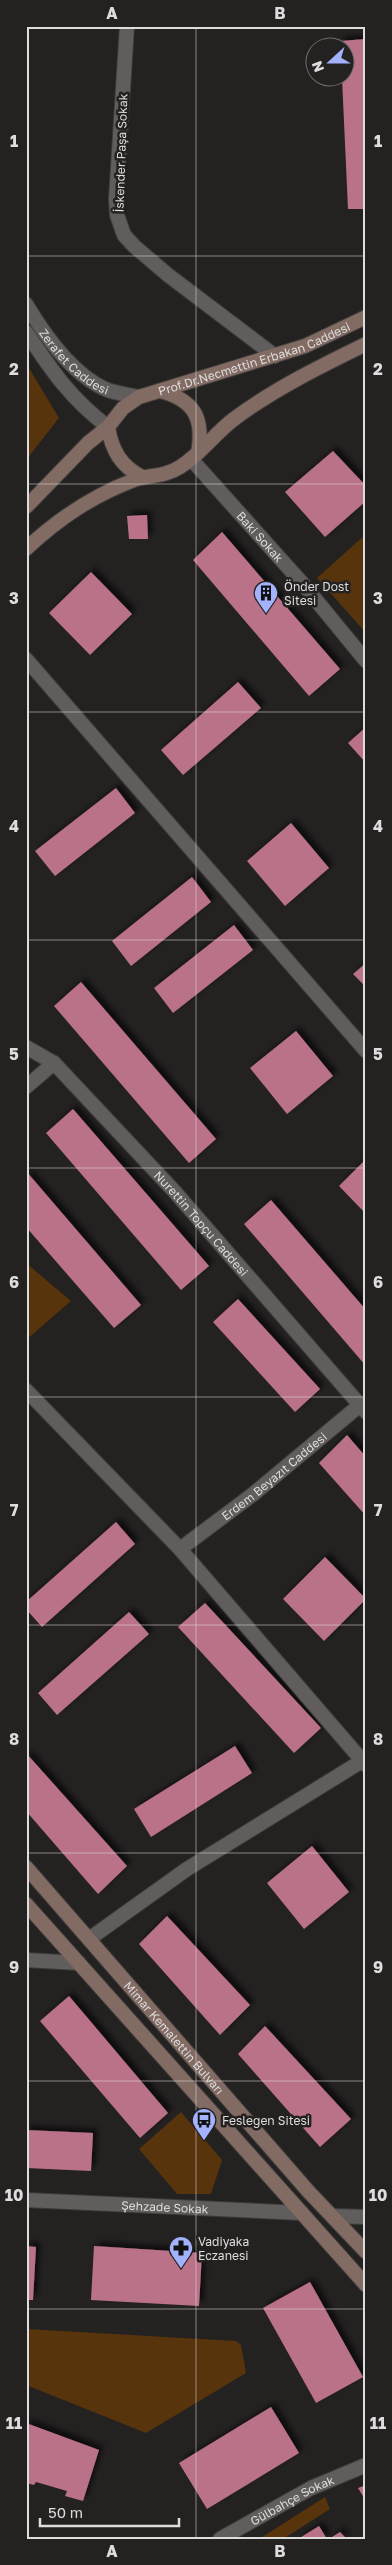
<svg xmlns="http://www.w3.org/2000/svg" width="392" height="2565" font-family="'Golos Text',sans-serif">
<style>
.green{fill:#57340b}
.building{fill:#ba7289;filter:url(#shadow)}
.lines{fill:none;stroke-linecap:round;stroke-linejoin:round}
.minor-casing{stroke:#403d3d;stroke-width:16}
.tertiary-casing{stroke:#403d3d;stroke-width:16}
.secondary-casing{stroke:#403d3d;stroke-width:16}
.minor{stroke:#615d5d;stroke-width:14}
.tertiary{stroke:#615d5d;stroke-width:14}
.secondary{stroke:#826b63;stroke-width:14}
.grid{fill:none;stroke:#dedcdc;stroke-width:1;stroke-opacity:0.55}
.labels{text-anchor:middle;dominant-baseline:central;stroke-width:5;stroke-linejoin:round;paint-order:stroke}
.street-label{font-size:12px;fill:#dedcdc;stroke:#242121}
.poi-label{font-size:12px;fill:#dedcdc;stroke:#242121;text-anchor:start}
.neatline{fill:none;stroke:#dedcdc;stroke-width:2}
.grid-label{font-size:16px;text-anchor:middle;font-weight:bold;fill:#dedcdc}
</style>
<defs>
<filter id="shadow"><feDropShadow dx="4.5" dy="-4.5" stdDeviation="2.5" flood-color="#0009"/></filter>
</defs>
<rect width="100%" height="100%" fill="#242121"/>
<path class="green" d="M26 363 59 418 26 460Z
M366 534V633L317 578Z
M26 1263 71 1301 26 1340Z
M181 2112 222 2160 211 2194H177L139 2149Z
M26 2329 236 2341 241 2345 246 2373 146 2433 26 2385Z
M325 2497 330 2509 283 2539H259Z"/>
<path class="building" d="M366 39V209H348L342 78H344V48H340V41Z
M333 451 366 486V501L325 537 285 492Z
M147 515 148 539H129L127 516Z
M222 532 340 669 309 696 193 560Z
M91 572 132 614 90 655 49 613Z
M238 682 261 708 183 775 161 750Z
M366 727V763L348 743Z
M116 788 135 813 55 876 35 851Z
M291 823 329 868 285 906 247 861Z
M192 877 211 902 131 966 112 941Z
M234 925 253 950 173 1013 154 988Z
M366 963V987L353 974Z
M81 982 216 1139 189 1163 54 1006Z
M296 1031 333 1076 287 1114 250 1068Z
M73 1109 209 1266 181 1290 46 1133Z
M366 1159V1214L339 1186Z
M26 1171 141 1305 114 1328 26 1227Z
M271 1200 366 1310V1366L244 1224Z
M238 1299 320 1389 295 1412 213 1322Z
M347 1435 366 1457V1516L319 1463Z
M116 1522 135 1544 42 1627 26 1609V1602Z
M325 1557 366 1599 324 1641 283 1599Z
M205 1603 321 1728 294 1753 178 1627Z
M129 1612 149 1634 57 1715 38 1693Z
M235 1746 252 1773 151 1837 134 1809Z
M26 1753 127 1866 98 1894 26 1811Z
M312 1846 349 1892 304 1929 267 1883Z
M167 1916 250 2005 220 2035 139 1944Z
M69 1996 168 2113 140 2138 40 2021Z
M265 2026 351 2119 320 2147 238 2054Z
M26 2130 93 2133 91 2171 26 2168Z
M26 2246 36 2247 33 2300H26Z
M94 2246 202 2253 199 2306 91 2300Z
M310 2282 363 2377 316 2403 263 2308Z
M271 2407 299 2453 207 2509 179 2463Z
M26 2423 99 2450 83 2501 65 2496 67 2491 36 2482 34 2485 26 2483Z
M366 2485V2501L358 2488Z
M319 2526 327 2539H298Z
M340 2532 347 2539H329Z"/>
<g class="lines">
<g class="minor-casing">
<g id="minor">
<path d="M127 26 116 199 117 215 124 235 134 246 168 275 275 356"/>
<path d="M26 659 366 1051"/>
<path id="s1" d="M26 1047 54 1063 175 1192 366 1412"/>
<path d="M26 1087 54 1063"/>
<path d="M89 1939 187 1869 362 1761"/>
<path d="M26 1960 79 1963"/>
<path id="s2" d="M26 2200 302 2213"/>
<path id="s3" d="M220 2539 311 2488 366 2465"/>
</g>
</g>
<g class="tertiary-casing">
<g id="tertiary">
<path id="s4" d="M26 304C45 336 71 373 105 389 115 393 128 395 139 397"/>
<path d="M26 332C52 371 70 398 108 427"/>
<path id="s5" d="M191 459 302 583 366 661"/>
<path d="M26 1390 180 1549 366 1765"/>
<path id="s6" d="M180 1549 252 1495 360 1405 366 1404"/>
<path d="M333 2216 366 2217"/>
</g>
</g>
<g class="secondary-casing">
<g id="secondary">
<path d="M160 391C195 400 204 419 198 453"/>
<path id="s7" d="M142 477C121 466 112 451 108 427L123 408 139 397 305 346 366 317"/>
<path d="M26 507 88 443 108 427"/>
<path d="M26 549C59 518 92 496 134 480 151 474 162 478 180 467 201 454 215 433 234 419 274 389 321 366 366 344"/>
<path id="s8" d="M26 1867 308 2191 366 2252"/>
<path d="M26 1904 366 2285"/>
</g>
</g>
<use href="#minor" class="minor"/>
<use href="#tertiary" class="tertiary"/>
<use href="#secondary" class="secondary"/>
</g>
<path class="grid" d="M196 26V2539M26 256H366M26 484H366M26 712H366M26 940H366M26 1168H366M26 1397H366M26 1625H366M26 1853H366M26 2081H366M26 2309H366"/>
<defs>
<g id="building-pin" transform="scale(1.25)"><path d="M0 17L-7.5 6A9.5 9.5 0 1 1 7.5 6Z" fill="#a2b2fd" stroke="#242121"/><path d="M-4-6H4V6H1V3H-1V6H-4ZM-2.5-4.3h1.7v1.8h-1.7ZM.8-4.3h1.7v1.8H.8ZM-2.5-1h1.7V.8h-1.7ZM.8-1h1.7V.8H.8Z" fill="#111"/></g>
<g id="bus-pin" transform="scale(1.25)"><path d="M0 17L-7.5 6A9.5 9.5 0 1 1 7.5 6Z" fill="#a2b2fd" stroke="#242121"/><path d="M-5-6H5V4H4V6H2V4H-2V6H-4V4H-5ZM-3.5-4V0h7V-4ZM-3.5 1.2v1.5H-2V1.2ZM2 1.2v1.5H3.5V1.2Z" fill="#111"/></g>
<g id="pharmacy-pin" transform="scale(1.25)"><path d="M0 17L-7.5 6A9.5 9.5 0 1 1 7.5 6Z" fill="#a2b2fd" stroke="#242121"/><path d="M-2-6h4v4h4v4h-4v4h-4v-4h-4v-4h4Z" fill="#111"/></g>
</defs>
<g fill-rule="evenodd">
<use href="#building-pin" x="266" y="593"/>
<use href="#bus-pin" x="204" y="2120"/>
<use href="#pharmacy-pin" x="181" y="2248"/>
</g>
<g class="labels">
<g class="street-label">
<text transform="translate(121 153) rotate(-88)">İskender Paşa Sokak</text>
<text stroke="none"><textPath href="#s4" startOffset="76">Zerafet Caddesi</textPath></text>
<text stroke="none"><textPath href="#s7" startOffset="228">Prof.Dr.Necmettin Erbakan Caddesi</textPath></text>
<text stroke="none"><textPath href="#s5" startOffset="104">Baki Sokak</textPath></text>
<text stroke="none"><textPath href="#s1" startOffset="250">Nurettin Topçu Caddesi</textPath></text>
<text stroke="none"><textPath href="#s6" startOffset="119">Erdem Beyazıt Caddesi</textPath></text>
<text stroke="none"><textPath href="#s8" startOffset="226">Mimar Kemalettin Bulvarı</textPath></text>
<text stroke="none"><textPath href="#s2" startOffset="139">Şehzade Sokak</textPath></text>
<text stroke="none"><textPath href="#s3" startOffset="82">Gülbahçe Sokak</textPath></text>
</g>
<g class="poi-label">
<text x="284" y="586">Önder Dost<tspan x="284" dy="14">Sitesi</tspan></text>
<text x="222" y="2120">Fesleğen Sitesi</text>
<text x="198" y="2241">Vadiyaka<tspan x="198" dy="14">Eczanesi</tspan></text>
</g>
</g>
<rect width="392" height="2565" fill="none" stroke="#242121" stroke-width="55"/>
<g transform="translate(330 62) rotate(249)"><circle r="24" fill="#242121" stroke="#6e6c6c"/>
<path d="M0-4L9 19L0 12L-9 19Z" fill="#a2b2fd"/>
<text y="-8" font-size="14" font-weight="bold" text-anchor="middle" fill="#dedcdc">N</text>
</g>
<path d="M40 2518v8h139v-8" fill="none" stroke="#dedcdc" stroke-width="2.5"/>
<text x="48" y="2518" font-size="15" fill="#dedcdc" stroke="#242121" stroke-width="4" paint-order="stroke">50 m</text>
<rect x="28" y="28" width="336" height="2510" class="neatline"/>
<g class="grid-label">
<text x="112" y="19">A</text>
<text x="280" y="19">B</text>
<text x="14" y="147">1</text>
<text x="378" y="147">1</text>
<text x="14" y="375">2</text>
<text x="378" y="375">2</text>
<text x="14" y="604">3</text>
<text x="378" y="604">3</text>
<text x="14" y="832">4</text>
<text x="378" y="832">4</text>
<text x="14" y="1060">5</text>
<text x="378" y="1060">5</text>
<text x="14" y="1288">6</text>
<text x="378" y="1288">6</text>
<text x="14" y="1516">7</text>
<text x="378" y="1516">7</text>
<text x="14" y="1745">8</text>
<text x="378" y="1745">8</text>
<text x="14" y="1973">9</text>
<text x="378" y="1973">9</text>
<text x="14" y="2201">10</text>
<text x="378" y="2201">10</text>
<text x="14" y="2429">11</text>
<text x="378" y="2429">11</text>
<text x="112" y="2557">A</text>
<text x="280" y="2557">B</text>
</g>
</svg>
